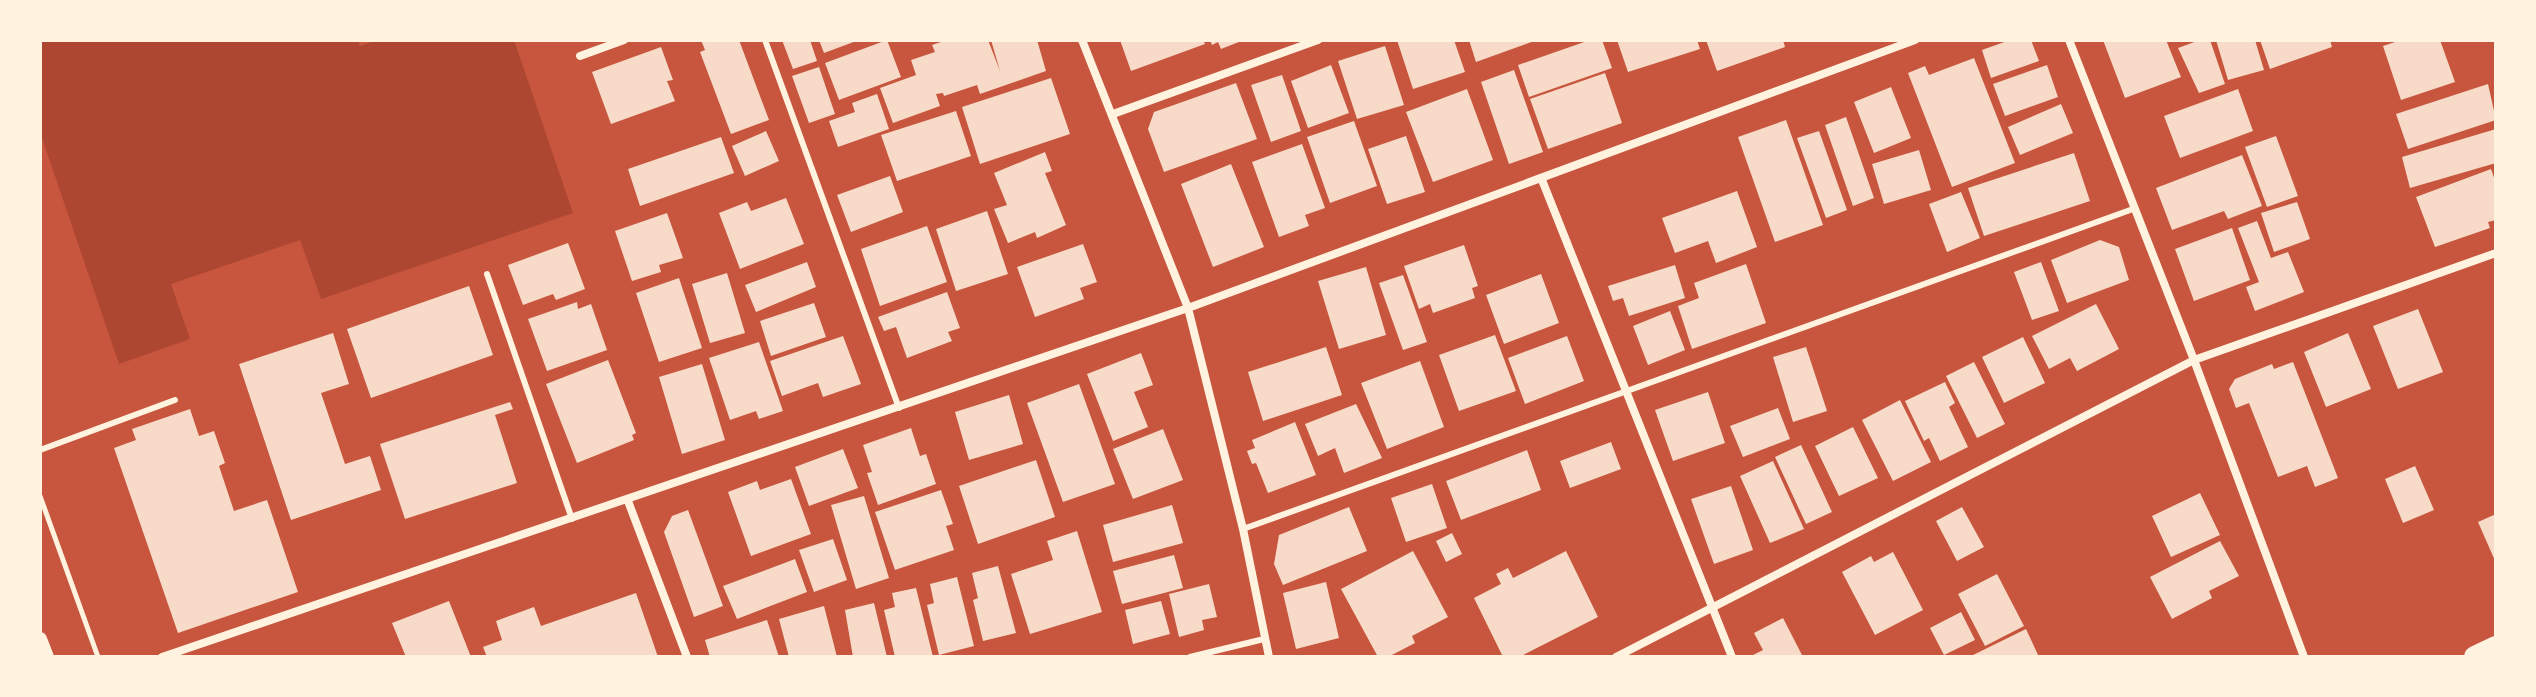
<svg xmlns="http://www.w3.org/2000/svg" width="2536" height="697" font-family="'Noto Sans',sans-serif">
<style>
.green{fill:#ae4732}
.building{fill:#f7dbc8}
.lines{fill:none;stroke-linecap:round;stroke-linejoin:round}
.path{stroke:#fff3e0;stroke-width:5}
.service{stroke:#fff3e0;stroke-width:6}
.minor{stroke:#fff3e0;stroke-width:8}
.tertiary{stroke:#fff3e0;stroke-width:14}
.trunk{stroke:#fff3e0;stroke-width:22}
</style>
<rect width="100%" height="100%" fill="#c8553d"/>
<path class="green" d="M40 40H358L360 46 377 40H514L573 213 321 299 300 240 171 284 190 339 119 364 40 132Z"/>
<path class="building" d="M701 40H739L769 120 731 134 700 52 705 50Z
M782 40H810L817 61 793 69Z
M819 40H859L824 53Z
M887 40 901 77 839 100 825 63Z
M947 40H988L1000 71 991 40H1037L1046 71 980 94 977 85 944 96 943 93 936 94 940 106 893 123 880 88 916 75 911 60 935 52 932 45Z
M1120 40H1203L1205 44 1131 71Z
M1210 40H1244L1221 49 1218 42 1212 45Z
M1397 40H1454L1465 72 1413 89Z
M1469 40H1537L1476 62Z
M1590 40H1602L1612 68 1529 97 1518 65Z
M1617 40H1697L1700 49 1628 72Z
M1706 40H1783L1785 47 1717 71Z
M2010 40H2031L2039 61 1991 78 1982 50Z
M2103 40H2166L2181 77 2125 98Z
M2200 40H2210L2225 84 2199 93 2178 48Z
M2216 40H2255L2264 70 2228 80Z
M2260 40H2330L2332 47 2270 69Z
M2401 40H2440L2455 82 2401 100 2383 46Z
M1385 46 1404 105 1357 119 1338 61Z
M661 47 673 80 667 81 675 101 611 124 592 72Z
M1974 58 2015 163 1952 187 1908 73 1925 66 1929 75Z
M1331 65 1349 113 1308 128 1291 81Z
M2047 65 2058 97 2005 116 1993 84Z
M819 67 835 114 809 123 792 76Z
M1514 70 1543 152 1509 164 1481 82Z
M1605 73 1622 123 1548 149 1530 99Z
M1282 75 1301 131 1271 142 1251 85Z
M1051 78 1070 134 980 164 962 107Z
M1236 83 1257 139 1164 172 1148 129 1154 112Z
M2488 84 2496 120 2408 149 2396 114Z
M1891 87 1911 138 1874 153 1854 102Z
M1467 89 1493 160 1433 182 1406 112Z
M2238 89 2253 131 2180 158 2164 116Z
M877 94 889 129 838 147 829 121 855 112 852 103Z
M2061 104 2073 133 2020 155 2008 127Z
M956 111 971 156 897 181 881 135Z
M1846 117 1874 198 1853 206 1825 125Z
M1786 120 1823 225 1775 242 1738 137Z
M1354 121 1377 186 1330 203 1307 137Z
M2496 129V163L2410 188 2402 157Z
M766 131 779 161 745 176 732 146Z
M1819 131 1847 210 1826 218 1797 138Z
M1406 136 1425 192 1387 204 1368 149Z
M2276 136 2298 196 2267 207 2245 147Z
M721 137 734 173 640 206 628 169Z
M1302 144 1325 208 1305 215 1309 226 1279 237 1252 162Z
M1919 150 1931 190 1884 204 1872 164Z
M1045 152 1052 171 1045 173 1066 225 1037 238 1035 232 1008 243 994 209 1007 205 994 173Z
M2074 153 2090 201 1984 236 1968 188Z
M2242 155 2262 206 2228 219 2224 211 2172 230 2156 188Z
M1231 164 1264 247 1213 267 1181 184Z
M2491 169 2496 183V220L2488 222 2490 228 2435 247 2416 197Z
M890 176 903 212 851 232 837 195Z
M1737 191 1757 247 1716 263 1708 241 1675 253 1662 218Z
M1961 192 1980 238 1947 252 1929 204Z
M786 198 804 244 740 269 719 213 747 202 751 211Z
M2297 202 2310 239 2274 252 2261 213Z
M987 211 1008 274 956 291 936 229Z
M667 213 683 258 659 265 661 272 632 281 615 231Z
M2257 221 2271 258 2288 252 2304 292 2255 311 2246 287 2259 282 2238 228Z
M927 226 947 282 880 306 861 249Z
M2232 228 2250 280 2194 301 2175 249Z
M2100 240 2119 247 2129 280 2067 303 2051 260Z
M568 243 585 289 556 300 553 294 523 305 508 265Z
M1083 244 1097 282 1080 288 1084 299 1035 317 1017 267Z
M1464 245 1478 286 1472 288 1475 298 1433 313 1430 304 1419 309 1404 266Z
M807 262 816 287 756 312 745 285Z
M2041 262 2059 311 2032 320 2014 272Z
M1746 264 1766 323 1692 349 1678 306 1699 298 1694 283Z
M1675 265 1685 298 1629 316 1623 298 1613 301 1608 286Z
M1366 267 1386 335 1339 349 1318 281Z
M727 273 745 333 710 343 692 284Z
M1541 274 1559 323 1504 344 1486 295Z
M1403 275 1427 342 1403 350 1379 283Z
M679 278 702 348 659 362 636 293Z
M469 286 493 355 371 398 347 329Z
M947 292 960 328 948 332 952 341 907 358 896 327 884 331 878 317Z
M577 302 578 309 591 304 607 350 547 371 528 319Z
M814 303 826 337 771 356 760 321Z
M2096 304 2119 349 2077 371 2070 358 2049 369 2032 336Z
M2418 309 2443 372 2398 389 2373 326Z
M1670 311 1685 350 1648 365 1633 326Z
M333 333 349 384 321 393 345 464 370 456 381 490 291 520 239 364Z
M2348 333 2371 389 2326 407 2304 352Z
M1495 335 1516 391 1459 411 1439 355Z
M843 336 861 384 823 397 818 383 782 396 770 361Z
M1567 336 1584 381 1525 404 1508 358Z
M2023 337 2045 383 2004 403 1982 357Z
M759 342 783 411 759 419 756 411 730 420 709 358Z
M1326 347 1342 395 1263 421 1248 372Z
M1806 347 1827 411 1793 422 1773 357Z
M1141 353 1153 385 1134 392 1148 427 1113 441 1087 374Z
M608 360 636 433 632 435 634 440 577 463 546 384Z
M1420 361 1444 427 1387 449 1361 383Z
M1974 362 2005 424 1977 438 1946 376Z
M2293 362 2338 478 2315 487 2307 466 2278 477 2249 403 2236 408 2229 389 2235 379 2272 364 2274 369Z
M702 364 725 440 682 454 659 377Z
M1945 382 1955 403 1949 407 1968 447 1940 461 1929 438 1924 441 1905 401Z
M1079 384 1115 484 1063 502 1027 403Z
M1708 392 1725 443 1673 461 1655 410Z
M1009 395 1023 444 969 460 955 412Z
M1900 400 1931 462 1893 481 1862 420Z
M510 402 513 409 495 415 517 483 405 519 380 444Z
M1356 404 1382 458 1344 473 1335 448 1318 456 1305 424Z
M1778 408 1790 439 1743 457 1730 426Z
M190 409 199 436 214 431 225 463 219 466 234 511 267 500 298 592 178 633 114 448 136 440 132 429Z
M1295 422 1316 475 1268 493 1256 463 1252 464 1247 451 1255 448 1252 440Z
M1853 427 1878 478 1839 496 1815 446Z
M911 428 920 456 926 454 936 484 878 505 867 473 872 472 863 445Z
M1163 429 1183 480 1133 499 1113 449Z
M1611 442 1621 469 1570 488 1560 461Z
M1801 445 1832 512 1806 524 1775 457Z
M843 449 858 488 809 506 795 467Z
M1527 450 1541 490 1461 520 1446 481Z
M1036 460 1055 517 978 544 959 486Z
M1773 461 1804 529 1770 543 1740 476Z
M2415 466 2434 510 2403 523 2385 479Z
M791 479 811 534 751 556 728 492 757 481 760 490Z
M1432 484 1447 528 1406 542 1391 498Z
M1731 486 1753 550 1714 564 1691 499Z
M941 490 953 524 946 526 954 550 895 570 875 512Z
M2200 493 2220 535 2171 557 2152 516Z
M864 496 889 578 856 589 831 505Z
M1172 505 1183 543 1113 562 1103 525Z
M1349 507 1367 551 1283 585 1274 564 1279 535Z
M1962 507 1984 547 1957 561 1936 521Z
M688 510 723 606 694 617 664 532 672 516Z
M2496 514V563L2478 522Z
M1077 531 1102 612 1030 634 1011 574 1053 560 1047 541Z
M1452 533 1462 554 1446 562 1436 541Z
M833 539 847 580 814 592 799 550Z
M2220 541 2239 576 2209 591 2212 598 2172 619 2150 577Z
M1413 551 1448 617 1412 636 1415 643 1388 657H1378L1341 589Z
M1566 551 1598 617 1519 657H1503L1474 598 1501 584 1496 574 1508 568 1513 578Z
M1893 552 1923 610 1875 635 1842 572 1871 556 1874 562Z
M1174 555 1183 588 1122 604 1113 571Z
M795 559 807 592 737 619 723 586Z
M998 566 1016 633 983 641 973 600 978 598 972 573Z
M1997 574 2024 626 1985 646 1958 594Z
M957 577 974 646 939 655 927 605 934 603 930 584Z
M1326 582 1339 638 1296 649 1283 593Z
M1209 584 1217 617 1202 620 1204 630 1179 637 1169 594Z
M916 588 933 657H895L884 610 895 607 892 593Z
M636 593 658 657H487L483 647 502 640 496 621 534 607 541 626Z
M449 601 471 657H406L392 623Z
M1161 601 1170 634 1133 644 1125 610Z
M874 603 887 657H853L845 610Z
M824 606 837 657H789L779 619Z
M1961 612 1975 640 1944 655 1930 628Z
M1783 618 1803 657H1749L1763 650 1754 633Z
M767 620 779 657H710L705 640Z
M2026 629 2039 657H1969Z"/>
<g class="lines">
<path class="path" d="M40 496 98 657"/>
<path class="service" d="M765 40 899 408
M487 274 572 519
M40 450 175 400
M1243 529 2133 209
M1190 657 1264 639"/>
<path class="minor" d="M1082 40 1188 308 1243 529 1269 657
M2069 40 2194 360 2304 657
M580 56 624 40
M1113 114 1318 40
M1542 180 1732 657
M628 501 687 657
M162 657 1188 308 1915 40
M1616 657 2194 360 2496 253"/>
<path class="tertiary" d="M40 639 47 657"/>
<path class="trunk" d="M2475 657 2496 647"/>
</g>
<rect width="2536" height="697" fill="none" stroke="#fff3e0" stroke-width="84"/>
</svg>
